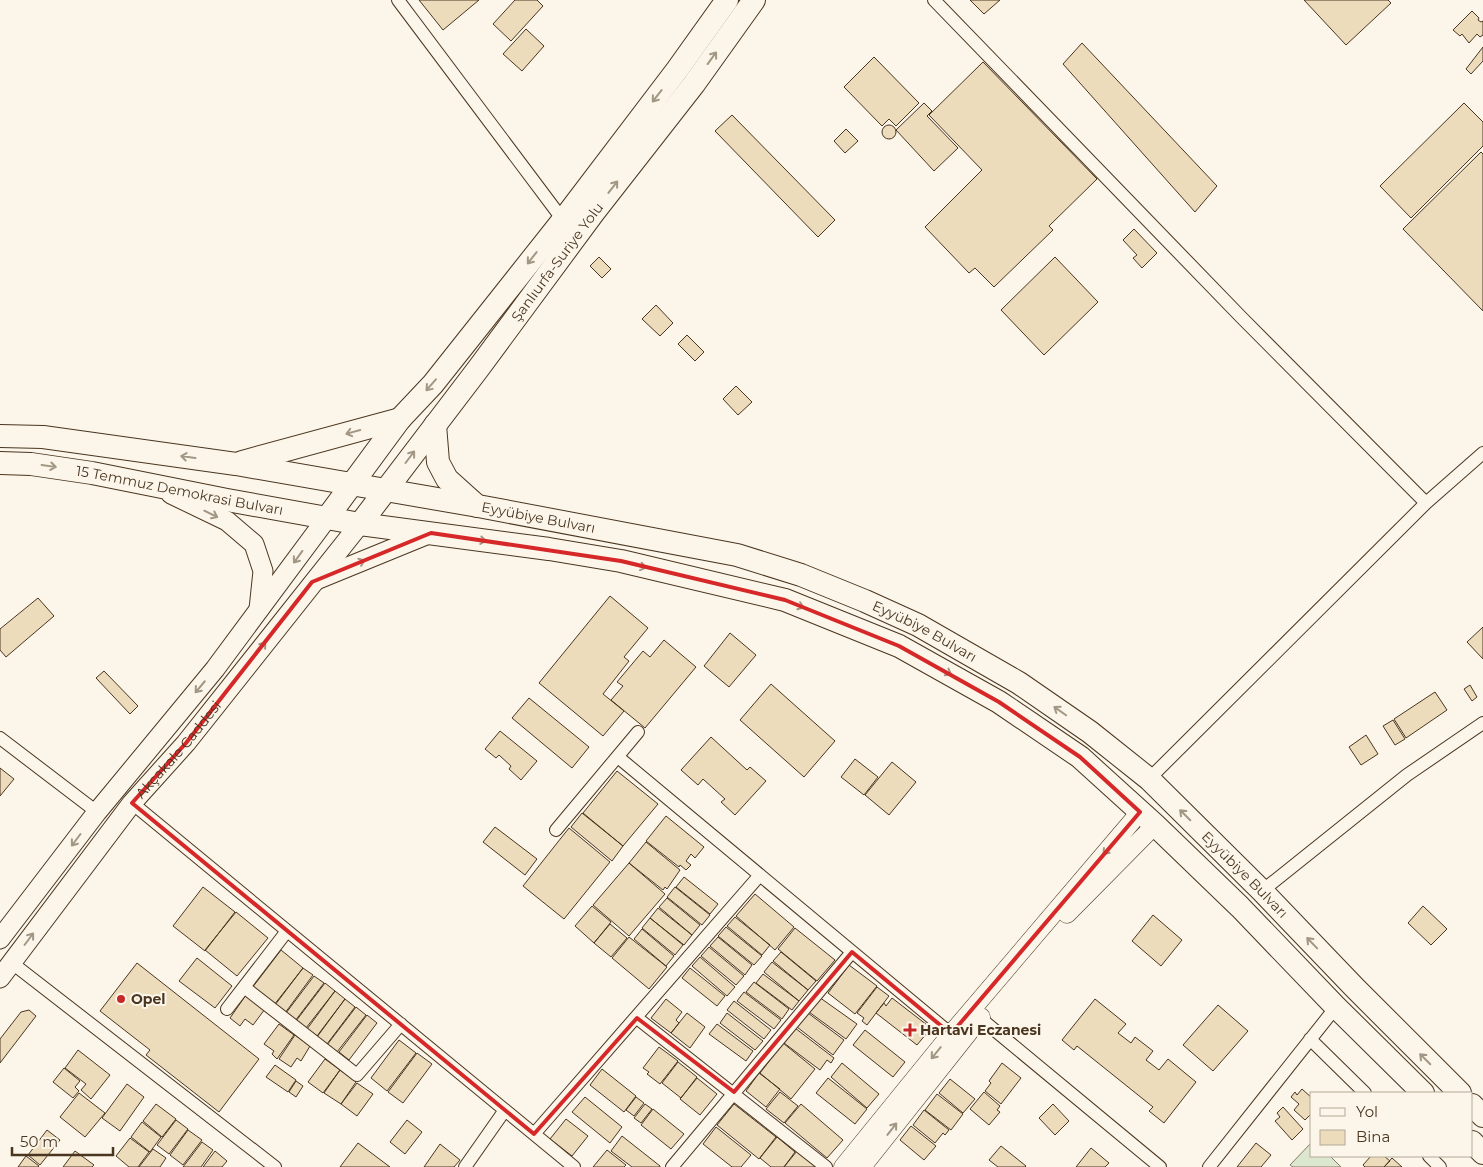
<svg xmlns="http://www.w3.org/2000/svg" width="1483" height="1167" font-family="Montserrat,sans-serif">
<style>
.green{fill:#dce7d0;stroke:#887966}
.building{fill:#ecdcbc;stroke:#4a3520}
.lines{fill:none;stroke-linecap:round;stroke-linejoin:round}
.street-casing{stroke:#4a3520;stroke-width:14}
.secondary-casing{stroke:#4a3520;stroke-width:19}
.primary-casing{stroke:#4a3520;stroke-width:21}
.highway-casing{stroke:#4a3520;stroke-width:24}
.street{stroke:#fbf6e9;stroke-width:12}
.secondary{stroke:#fbf6e9;stroke-width:18}
.primary{stroke:#fbf6e9;stroke-width:19}
.highway{stroke:#fbf6e9;stroke-width:22}
.oneway{stroke:#a29684}
.marked{fill:none;stroke:#d62828;stroke-width:4;stroke-linejoin:round}
.poi-dot{fill:#c62828;stroke:#fbf6e9;stroke-width:2}
.labels{text-anchor:middle;dominant-baseline:central;stroke-width:4;stroke-linejoin:round;paint-order:stroke}
.street-label{font-size:14px;fill:#4a3520;stroke:#fbf6e9}
.poi-label{font-size:14px;font-weight:bold;fill:#4a3520;stroke:#fbf6e9;text-anchor:start}
</style>
<rect width="100%" height="100%" fill="#fbf6e9"/>
<path class="green" d="M1312 1142V1156H1330L1341 1167H1293L1290 1165Z"/>
<path class="building" d="M419 0H479L443 30Z
M515 0H537L543 6 511 41 493 24Z
M970 0H1000L984 14Z
M1304 0H1388L1391 3 1346 45Z
M1472 11 1479 18 1478 20 1481 22 1483 21V35L1480 37 1477 34 1469 43 1462 34 1460 36 1453 30Z
M526 29 544 46 522 71 503 54Z
M1082 43 1217 186 1195 212 1063 64Z
M1483 47V61L1471 74 1466 69Z
M874 57 919 103 896 126 889 119 882 126 844 87Z
M983 62 1097 179 1049 226 1053 230 994 287 975 268 969 273 925 227 982 170 929 115Z
M924 103 932 111 927 116 958 148 934 171 896 130Z
M1464 103 1483 122V146L1411 218 1380 186Z
M732 115 835 220 818 237 715 131Z
M882 132a7 7 0 1 1 14 0a7 7 0 1 1-14 0Z
M846 129 858 141 845 153 834 141Z
M1481 152 1483 154V311L1403 229Z
M1134 229 1157 253 1142 268 1133 258 1137 255 1123 240Z
M599 257 611 269 602 278 590 266Z
M1055 257 1098 302 1044 355 1001 310Z
M656 305 673 323 660 336 642 319Z
M687 335 704 352 695 361 678 344Z
M736 386 752 402 738 415 723 399Z
M610 596 648 628 624 657 629 661 603 694 624 711 603 736 539 683Z
M38 598 54 616 6 657 0 650V629Z
M1483 627V659L1467 642Z
M730 633 756 655 729 687 704 666Z
M664 640 696 667 645 728 611 700 623 686 617 682 643 651 650 657Z
M104 671 138 706 130 714 96 678Z
M771 684 835 741 804 777 740 720Z
M1470 685 1477 697 1472 701 1464 689Z
M1435 692 1447 710 1406 738 1394 719Z
M529 698 589 747 572 768 512 718Z
M1393 720 1405 739 1395 745 1383 726Z
M500 731 537 761 521 780 509 769 511 766 499 755 496 758 485 749Z
M1366 735 1378 754 1361 765 1349 747Z
M711 737 747 770 750 767 766 781 735 815 721 802 725 799 703 779 698 785 681 770Z
M855 759 878 777 864 795 841 777Z
M892 762 916 782 889 815 865 795Z
M0 768 14 779 0 796Z
M617 771 658 804 623 846 583 813Z
M582 813 623 846 612 861 571 827Z
M666 816 704 847 695 858 691 854 686 861 691 865 686 870 680 865 679 867 646 841Z
M495 827 537 859 525 875 483 842Z
M569 828 610 862 564 919 523 886Z
M646 842 680 870 667 889 665 887 663 890 629 863Z
M629 863 665 894 629 936 593 905Z
M684 877 718 904 710 914 676 887Z
M203 887 235 912 205 951 173 926Z
M675 887 710 915 702 925 667 897Z
M755 894 794 927 775 950 736 916Z
M667 898 700 925 692 935 659 907Z
M592 906 611 922 594 943 575 926Z
M1423 906 1447 929 1431 945 1408 923Z
M658 908 692 935 684 945 650 918Z
M236 912 268 938 237 976 205 950Z
M1153 915 1182 940 1161 966 1132 941Z
M735 917 770 945 762 955 727 926Z
M650 918 683 945 675 955 642 928Z
M610 924 627 938 611 957 594 943Z
M726 927 762 956 754 965 718 936Z
M795 928 835 960 817 981 778 949Z
M642 929 674 956 666 966 634 939Z
M629 937 667 967 649 989 612 958Z
M718 937 752 965 745 975 710 946Z
M709 947 744 976 736 985 701 956Z
M281 950 303 968 274 1005 252 988Z
M781 952 816 981 808 990 773 961Z
M700 957 735 987 727 996 692 966Z
M197 958 232 986 215 1008 179 981Z
M772 962 808 990 799 1001 764 972Z
M137 963 259 1059 219 1112 146 1055 150 1050 100 1011Z
M849 965 877 986 855 1014 828 993Z
M303 968 313 975 285 1013 275 1005Z
M690 968 725 996 717 1006 682 978Z
M763 974 799 1001 792 1010 756 983Z
M314 976 324 983 295 1021 286 1013Z
M754 982 789 1009 782 1019 746 992Z
M325 983 335 991 306 1028 296 1021Z
M877 987 889 996 867 1025 862 1021 864 1018 857 1013Z
M335 991 345 999 317 1036 307 1029Z
M744 992 781 1020 774 1029 737 1001Z
M246 995 265 1009 253 1025 245 1019 240 1026 230 1018Z
M819 997 857 1024 846 1039 809 1012Z
M892 998 931 1028 917 1045 876 1013 884 1003 886 1006Z
M345 999 355 1007 327 1044 317 1037Z
M666 999 682 1012 676 1020 679 1023 671 1033 651 1018Z
M1095 999 1126 1024 1118 1033 1131 1043 1135 1037 1153 1051 1146 1060 1159 1070 1168 1059 1196 1082 1164 1123 1149 1111 1153 1107 1077 1046 1074 1050 1062 1040Z
M734 1001 771 1030 764 1039 727 1010Z
M1218 1005 1248 1031 1213 1071 1183 1045Z
M356 1007 366 1015 337 1052 327 1045Z
M29 1010 36 1016 0 1063V1039L21 1012Z
M687 1013 705 1027 690 1048 671 1033Z
M727 1013 763 1041 755 1050 720 1023Z
M808 1013 844 1040 833 1055 797 1027Z
M367 1015 377 1023 349 1060 339 1052Z
M279 1024 294 1035 277 1059 272 1054 274 1051 264 1044Z
M717 1024 753 1051 746 1061 709 1034Z
M795 1028 834 1058 831 1063 827 1060 820 1070 784 1043Z
M865 1030 905 1062 893 1077 853 1045Z
M295 1035 310 1046 301 1061 297 1058 291 1067 279 1059Z
M399 1040 416 1053 387 1091 371 1078Z
M783 1043 815 1069 791 1099 760 1073Z
M659 1047 678 1061 660 1084 647 1074 649 1072 643 1068Z
M78 1050 110 1075 91 1099 81 1090 86 1084 65 1068Z
M417 1053 432 1064 403 1103 388 1092Z
M325 1059 340 1070 323 1093 308 1082Z
M678 1062 697 1077 681 1098 662 1083Z
M842 1063 879 1094 867 1108 831 1077Z
M1002 1063 1021 1078 1001 1104 985 1091 991 1083 989 1081Z
M275 1065 296 1080 288 1092 266 1077Z
M64 1068 80 1081 75 1087 79 1091 73 1098 53 1082Z
M602 1069 636 1096 624 1112 590 1085Z
M340 1070 356 1082 341 1104 324 1093Z
M759 1073 780 1089 766 1107 746 1091Z
M697 1078 717 1094 700 1115 680 1099Z
M828 1078 867 1109 855 1124 816 1093Z
M950 1079 975 1099 963 1113 939 1093Z
M296 1081 303 1086 296 1097 289 1092Z
M357 1083 373 1094 357 1116 341 1104Z
M127 1084 144 1097 120 1131 102 1118Z
M1302 1089 1312 1098V1113L1305 1120 1294 1110 1299 1104 1291 1097 1295 1092 1297 1095Z
M780 1092 798 1106 784 1123 766 1109Z
M984 1092 1000 1106 997 1110 1000 1112 989 1125 970 1109Z
M79 1093 105 1113 85 1137 60 1117Z
M937 1094 963 1114 951 1130 925 1110Z
M585 1097 622 1127 610 1143 572 1112Z
M636 1097 644 1103 634 1116 626 1110Z
M156 1104 176 1119 162 1137 143 1121Z
M645 1104 652 1109 641 1123 634 1118Z
M734 1104 776 1137 759 1159 717 1125Z
M801 1104 843 1140 827 1158 785 1123Z
M1053 1104 1069 1121 1055 1135 1039 1118Z
M1283 1107 1303 1129 1292 1140 1275 1121 1280 1117 1277 1113Z
M653 1109 684 1134 671 1149 641 1125Z
M924 1110 949 1130 945 1135 943 1133 935 1143 913 1125Z
M566 1119 588 1136 572 1156 550 1139Z
M176 1120 188 1129 169 1154 157 1145Z
M407 1120 422 1132 405 1154 390 1142Z
M142 1122 161 1137 150 1152 131 1137Z
M911 1126 936 1146 924 1160 900 1140Z
M716 1127 751 1155 741 1167H732L703 1144Z
M47 1130 60 1140 40 1165 28 1155Z
M188 1130 202 1140 183 1165 170 1155Z
M622 1136 660 1166V1167H632L611 1151Z
M777 1137 795 1152 784 1167H771L760 1158Z
M130 1138 149 1152 138 1167H129L116 1156Z
M202 1142 213 1150 201 1167H183Z
M358 1143 390 1167H340Z
M1256 1143 1271 1155 1261 1167H1237Z
M440 1144 460 1160 454 1167H424Z
M1001 1146 1026 1166 1025 1167H998L989 1160Z
M1091 1148 1109 1163 1105 1167H1076Z
M153 1149 166 1158 160 1167H139Z
M607 1150 626 1165 624 1167H593Z
M75 1151 94 1165 92 1167H63Z
M215 1151 227 1161 222 1167H203Z
M797 1151 817 1167H784Z
M26 1156 39 1166 38 1167H18Z
M1371 1156H1384L1390 1161 1384 1167H1365L1363 1165Z
M1392 1158 1402 1167H1384Z"/>
<g class="lines">
<g class="street-casing">
<path id="street" d="M398 0 563 220
M934 0 1241 317 1426 503
M0 738 97 812
M618 757 951 1034
M1149 779 1426 503 1483 453
M132 803 574 1167
M556 830 638 732
M1262 891 1407 775 1483 723
M12 963 275 1167
M244 987 357 1075 401 1024
M227 1009 287 931
M637 1018 826 1167
M980 1018 1160 1167
M1310 1039 1365 1093
M534 1134 760 875
M1429 1156 1440 1167
M465 1167 505 1110
M672 1167 852 952
M1209 1167 1336 1007"/>
</g>
<g class="secondary-casing">
<path id="secondary" d="M1067 914 1155 825
M843 1167 951 1034 1140 812
M862 1167 981 1017"/>
</g>
<g class="primary-casing">
<g id="primary">
<path d="M171 494 227 521 254 544 263 571 259 609"/>
<path d="M316 580 431 533"/>
<path d="M0 939 97 812 215 669 327 518"/>
<path id="s1" d="M0 978 132 803 186 743 360 524"/>
</g>
</g>
<g class="highway-casing">
<g id="highway">
<path d="M435 425 438 462 447 479 477 506"/>
<path id="s2" d="M0 436 43 437 236 464 478 506 737 555 801 575 865 601 918 625 1019 683 1090 732 1149 779 1262 891 1355 988 1460 1093"/>
<path d="M242 462 400 419"/>
<path id="s3" d="M0 463 31 464 92 473 227 500 360 524 549 549 621 561 785 600 899 646 999 702 1080 757 1155 825 1240 907 1336 1007 1423 1093"/>
<path d="M327 518 400 419 433 384 563 220 677 70 727 0"/>
<path id="s4" d="M360 524 478 369 594 212 694 84 754 0"/>
<path d="M1472 1105 1483 1116"/>
<path d="M1472 1142 1483 1153"/>
</g>
</g>
<use href="#street" class="street"/>
<use href="#secondary" class="secondary"/>
<use href="#primary" class="primary"/>
<use href="#highway" class="highway"/>
</g>
<defs><path id="oneway-shaft" d="M-6 0H5M1.5-3L5.5 0L1.5 3" fill="none" stroke-width="1.6" stroke-linecap="round" stroke-linejoin="round" transform="scale(1.25)"/></defs>
<g class="oneway">
<use href="#oneway-shaft" transform="translate(712 58) rotate(-54)"/>
<use href="#oneway-shaft" transform="translate(657 96) rotate(128)"/>
<use href="#oneway-shaft" transform="translate(613 187) rotate(-52)"/>
<use href="#oneway-shaft" transform="translate(532 258) rotate(128)"/>
<use href="#oneway-shaft" transform="translate(431 385) rotate(131)"/>
<use href="#oneway-shaft" transform="translate(353 432) rotate(165)"/>
<use href="#oneway-shaft" transform="translate(188 457) rotate(-172)"/>
<use href="#oneway-shaft" transform="translate(410 457) rotate(-53)"/>
<use href="#oneway-shaft" transform="translate(49 466) rotate(8)"/>
<use href="#oneway-shaft" transform="translate(211 514) rotate(26)"/>
<use href="#oneway-shaft" transform="translate(479 540) rotate(8)"/>
<use href="#oneway-shaft" transform="translate(298 557) rotate(126)"/>
<use href="#oneway-shaft" transform="translate(358 563) rotate(-22)"/>
<use href="#oneway-shaft" transform="translate(639 566) rotate(13)"/>
<use href="#oneway-shaft" transform="translate(797 605) rotate(22)"/>
<use href="#oneway-shaft" transform="translate(261 648) rotate(-52)"/>
<use href="#oneway-shaft" transform="translate(945 671) rotate(29)"/>
<use href="#oneway-shaft" transform="translate(200 687) rotate(130)"/>
<use href="#oneway-shaft" transform="translate(1060 711) rotate(-145)"/>
<use href="#oneway-shaft" transform="translate(1185 815) rotate(-135)"/>
<use href="#oneway-shaft" transform="translate(76 840) rotate(127)"/>
<use href="#oneway-shaft" transform="translate(1108 849) rotate(130)"/>
<use href="#oneway-shaft" transform="translate(29 939) rotate(-53)"/>
<use href="#oneway-shaft" transform="translate(1312 943) rotate(-134)"/>
<use href="#oneway-shaft" transform="translate(936 1053) rotate(129)"/>
<use href="#oneway-shaft" transform="translate(1425 1059) rotate(-135)"/>
<use href="#oneway-shaft" transform="translate(892 1129) rotate(-52)"/>
</g>
<path class="marked" d="M431 533 621 561 785 600 899 646 999 702 1080 757 1140 812 951 1034 852 952 734 1092 637 1018 534 1134 132 803 186 743 312 582Z"/>
<g class="poi-dot">
<circle cx="121" cy="999" r="5"/>
<path d="M907.5 1022.5h5v5h5v5h-5v5h-5v-5h-5v-5h5z"/>
</g>
<g class="labels">
<g class="street-label">
<text stroke="none"><textPath href="#s4" startOffset="328">Şanlıurfa-Suriye Yolu</textPath></text>
<text stroke="none"><textPath href="#s3" startOffset="182">15 Temmuz Demokrasi Bulvarı</textPath></text>
<text stroke="none"><textPath href="#s2" startOffset="545">Eyyübiye Bulvarı</textPath></text>
<text stroke="none"><textPath href="#s2" startOffset="950">Eyyübiye Bulvarı</textPath></text>
<text stroke="none"><textPath href="#s1" startOffset="290">Akçakale Caddesi</textPath></text>
<text stroke="none"><textPath href="#s2" startOffset="1355">Eyyübiye Bulvarı</textPath></text>
</g>
<g class="poi-label">
<text x="131" y="999">Opel</text>
<text x="920" y="1030">Hartavi Eczanesi</text>
</g>
</g>
<rect x="1310" y="1092" width="162" height="65" fill="#fbf6e9" stroke="#b4a999"/>
<rect x="1320" y="1108" width="25" height="8" fill="#fbf6e9" stroke="#b4a999"/>
<text x="1356" y="1117" font-size="15" fill="#4a3520">Yol</text>
<rect x="1320" y="1130" width="25" height="15" fill="#ecdcbc" stroke="#b4a999"/>
<text x="1356" y="1142" font-size="15" fill="#4a3520">Bina</text>
<path d="M12 1147v8h101v-8" fill="none" stroke="#4a3520" stroke-width="2.5"/>
<text x="20" y="1147" font-size="15" fill="#4a3520" stroke="#fbf6e9" stroke-width="4" paint-order="stroke">50 m</text>
</svg>
